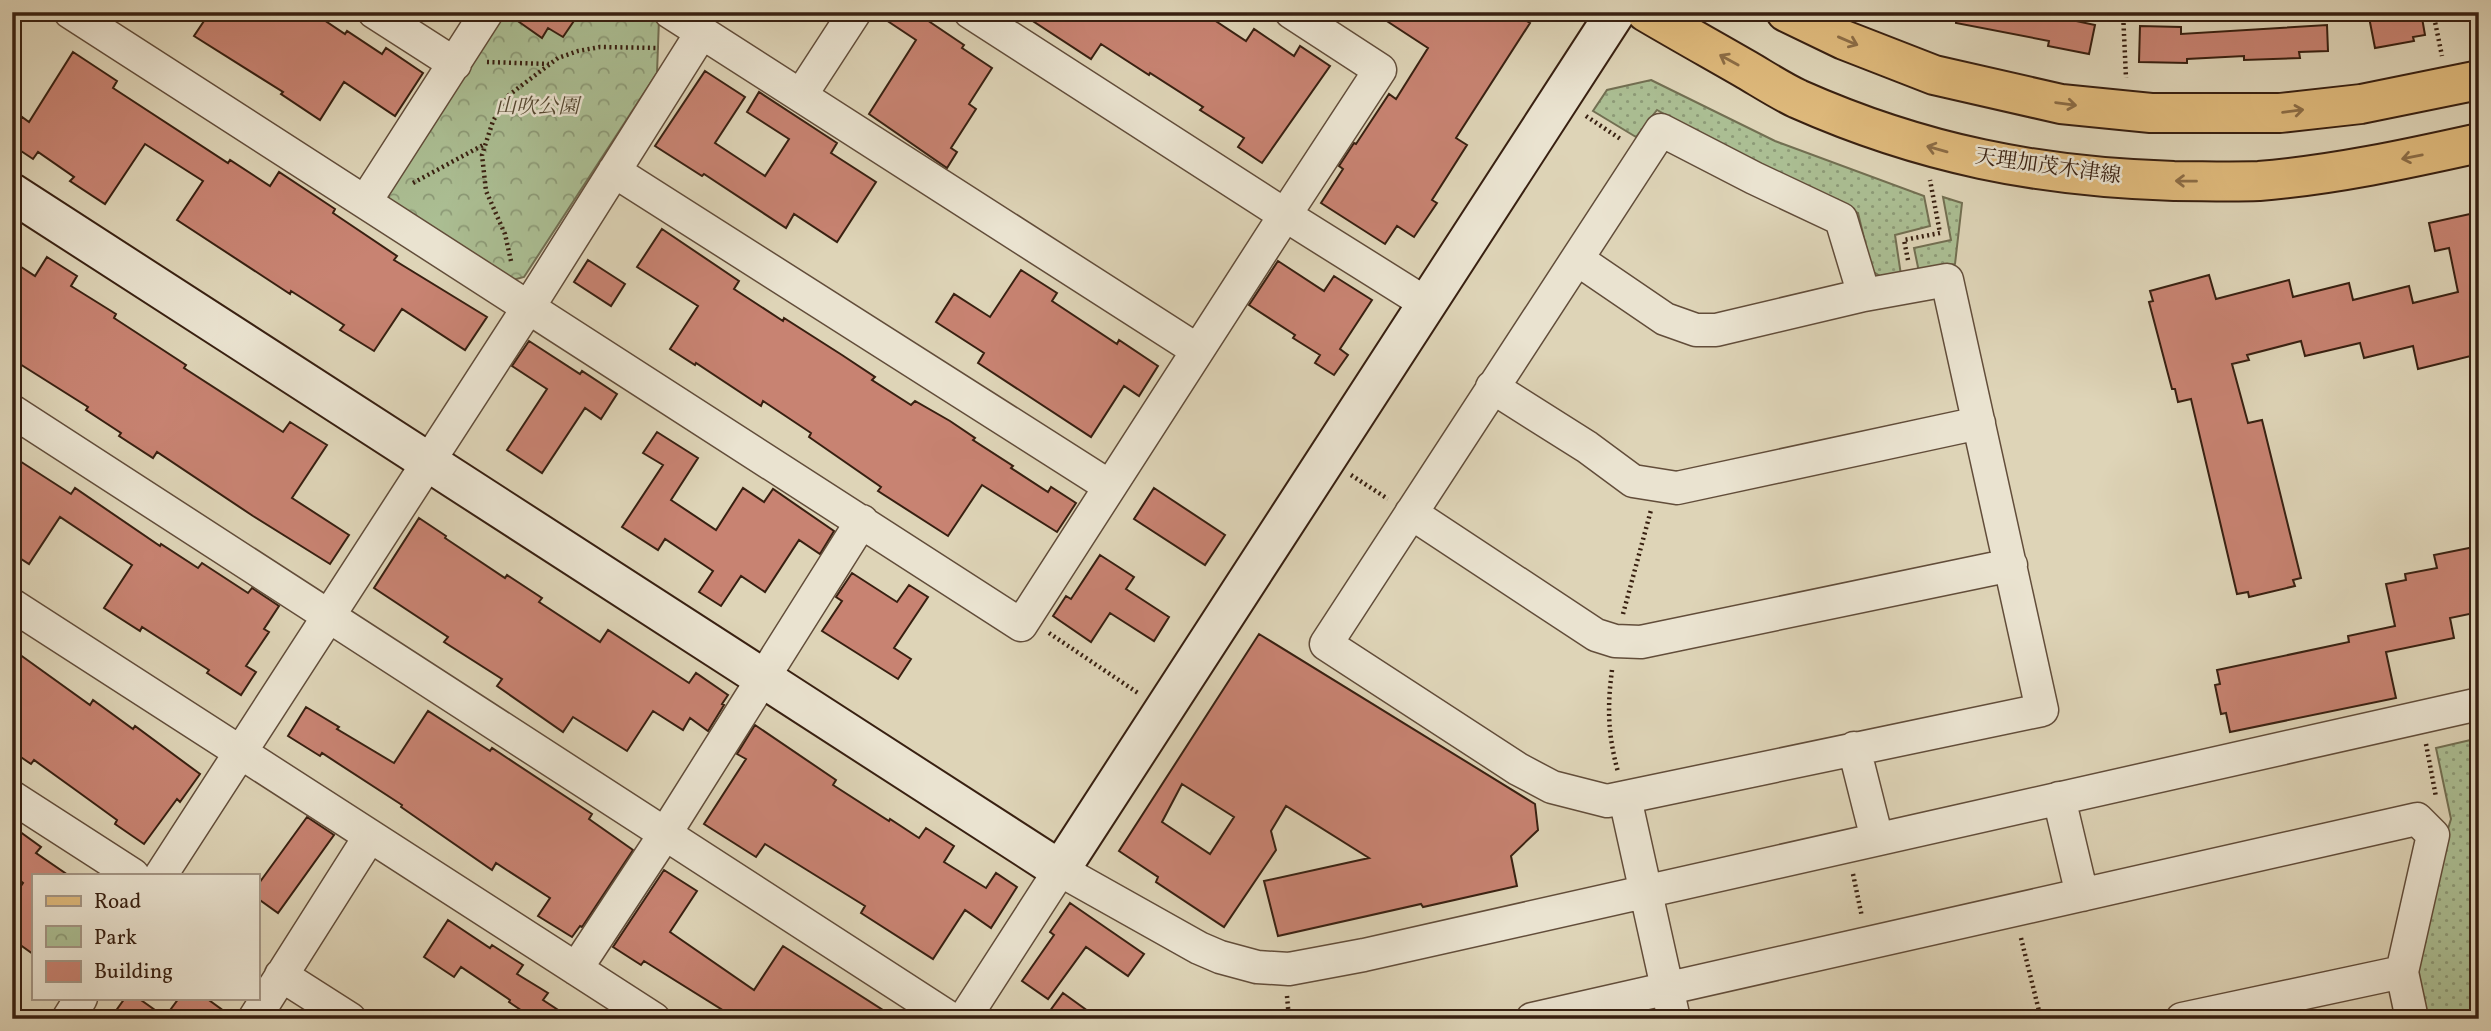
<svg xmlns="http://www.w3.org/2000/svg" width="2491" height="1031" font-family="Vollkorn,'Noto Serif JP',serif">
<style>
.grass{fill:url(#grass-dots);stroke:#726f52;stroke-width:2}
.park{fill:url(#park-crowns);stroke:#726f52;stroke-width:2}
.building{fill:#c88372;stroke:#382011;stroke-width:2;fill-rule:evenodd}
.lines{fill:none;stroke-linecap:round;stroke-linejoin:round}
.street-casing{stroke:#624d3a;stroke-width:35}
.secondary-casing{stroke:#382011;stroke-width:42}
.primary-casing{stroke:#382011;stroke-width:42}
.path{stroke:#382011;stroke-width:4.5;stroke-dasharray:2 3.5;stroke-linecap:butt}
.street{stroke:#eae3d0;stroke-width:32}
.secondary{stroke:#eae3d0;stroke-width:38}
.primary{stroke:#dfba7c;stroke-width:38}
.oneway{stroke:#8c6d46}
.labels{text-anchor:middle;dominant-baseline:central;stroke-width:5;stroke-linejoin:round;paint-order:stroke}
.park-label{font-size:21px;font-style:italic;fill:#554832;stroke:#eae3d0}
.street-label{font-size:21px;fill:#382011;stroke:#eae3d0}
</style>
<defs>
<pattern id="grass-dots" width="8" height="8" patternUnits="userSpaceOnUse" patternTransform="scale(1.75)"><rect width="8" height="8" fill="#abbe93"/><path d="M2 2h.1M6 6h.1" fill="none" stroke="#8c9a77" stroke-width="1.8" stroke-linecap="round"/></pattern>
<pattern id="park-crowns" width="20" height="18" patternUnits="userSpaceOnUse" patternTransform="scale(1.75)"><rect width="20" height="18" fill="#abbe93"/><path d="M2 6a3 3 0 1 1 6 0M12 15a3 3 0 1 1 6 0" fill="none" stroke="#8c9a77"/></pattern>
</defs>
<rect width="100%" height="100%" fill="#ded4b7"/>
<filter id="stains"><feTurbulence type="fractalNoise" baseFrequency=".00286" numOctaves="4"/><feColorMatrix values="0 0 0 0 .2 0 0 0 0 .09 0 0 0 0 .02 0 0 0 .5 -.17"/></filter>
<radialGradient id="worn" r=".72"><stop offset=".6" stop-color="#630" stop-opacity="0"/><stop offset="1" stop-color="#630" stop-opacity=".3"/></radialGradient>
<path class="grass" d="M1651 80 1775 141 1924 196 1930 226 1895 235 1901 275 1885 279 1872 271 1858 213 1783 180 1657 110 1636 137 1593 111 1607 90Z
M1943 197 1962 203 1955 264 1919 272 1914 248 1951 240Z
M2479 738V1019H2419L2409 956 2451 819 2436 748Z"/>
<path class="park" d="M501 12H648L659 19 657 73 524 277 509 281 390 204 387 189Z"/>
<path class="building" d="M210 12H312L345 34 347 31 382 54 386 48 423 73 395 116 344 82 320 120 281 94 283 92 194 36Z
M505 12H580L563 37 548 28 542 38Z
M874 12H915L964 45 962 48 992 68 969 104 976 109 951 148 957 152 947 168 869 114 916 40Z
M1019 12H1202L1246 41 1254 29 1294 56 1300 46 1330 66 1262 163 1238 147 1244 138 1200 110 1203 107 1150 73 1149 75 1101 44 1091 59Z
M1373 12H1512L1530 23 1456 138 1467 145 1432 200 1437 203 1414 237 1397 226 1385 244 1321 203 1343 169 1339 166 1354 143 1356 144 1389 94 1396 99 1428 48Z
M1957 12H2034L2095 25 2089 54 2048 46 2049 41 1956 23Z
M2368 12H2421L2425 35 2413 37 2414 41 2375 48Z
M2327 25 2328 51 2299 52 2300 58 2244 60V56L2187 59V63L2139 62 2140 26 2181 27V34Z
M73 52 117 81 113 88 228 163 230 160 270 186 279 172 335 209 333 213 397 256 394 260 487 317 465 350 402 309 374 351 340 330 344 325 291 291 290 294 177 220 203 181 145 144 105 204 70 181 74 177 38 152 33 159 12 145V132L22 117 29 122Z
M705 71 745 97 715 143 765 176 789 139 747 112 759 92 837 143 831 153 876 182 837 242 794 214 786 228 704 174 702 176 655 146Z
M2479 212V261L2472 263 2479 287V354L2418 369 2413 346 2364 358 2360 343 2305 356 2301 341 2247 355 2249 360 2232 364 2248 423 2262 420 2301 578 2293 580 2295 586 2249 597 2248 592 2237 594 2191 399 2178 402 2175 389H2172L2149 302 2153 301 2150 291 2209 275 2216 299 2289 280 2293 297 2349 283 2353 300 2409 286 2413 303 2458 292 2449 248 2435 251 2429 223Z
M662 229 739 281 734 289 783 321 784 318 842 355 875 377 872 380 911 405 915 401 950 421 975 438 973 440 1013 466 1011 468 1048 492 1051 487 1076 503 1057 532 982 485 948 536 878 491 881 487 809 437 811 433 763 401 761 406 696 363 695 365 670 349 698 306 637 267Z
M47 257 77 276 71 286 116 314 114 318 186 365 184 368 283 432 290 422 327 445 292 498 349 535 330 564 253 516 157 452 153 458 119 436 121 433 86 410 88 407 12 359V261L35 276Z
M588 260 625 284 611 306 574 282Z
M1278 261 1324 291 1334 276 1372 300 1340 349 1348 355 1334 375 1315 363 1320 355 1293 338 1295 335 1249 305Z
M1021 270 1057 293 1052 301 1117 344 1119 340 1158 366 1139 396 1124 386 1091 437 978 363 984 353 936 322 954 294 990 317Z
M529 341 580 374 582 371 617 394 601 419 585 408 542 473 507 450 547 389 512 366Z
M657 432 698 458 671 500 716 530 743 488 764 502 773 489 834 531 820 554 799 540 765 592 741 576 721 606 699 592 713 571 665 539 658 550 622 527 663 465 643 453Z
M12 456 71 494 75 488 160 546 161 544 198 568 202 563 248 593 252 588 279 606 264 629 269 632 246 666 256 672 241 695 207 673 209 670 142 627 140 631 104 608 132 565 60 517 29 564 12 553Z
M1154 488 1225 535 1205 565 1134 519Z
M419 518 446 536 445 538 505 578 507 575 542 598 539 602 600 642 608 630 689 683 696 673 728 695 722 704 724 705 708 731 690 718 683 730 653 711 627 751 573 717 563 732 497 686 502 679 444 642 448 637 374 588Z
M2479 546V612L2450 618 2454 638 2386 652 2396 698 2230 732 2226 713 2221 714 2215 685 2220 684 2217 670 2349 642 2348 636 2395 626 2386 584 2406 580 2405 574 2437 568 2434 555Z
M1100 555 1134 577 1126 589 1169 617 1154 641 1110 613 1091 642 1053 616 1066 596 1071 599Z
M852 573 897 602 909 585 928 597 894 648 911 659 898 679 822 631 842 601 836 597Z
M1259 634 1535 804 1538 830 1511 856 1517 886 1423 907 1421 904 1278 936 1264 881 1369 858 1286 806 1271 831 1276 850 1224 927 1156 882 1158 877 1119 851ZM1182 784 1234 817 1210 854 1162 822Z
M12 649 90 705 93 700 133 729 135 726 200 774 180 802 177 799 144 844 115 824 117 820 77 791 34 760 31 764 12 751Z
M306 707 339 727 337 729 394 763 428 711 490 751 492 748 592 814 589 819 633 850 582 927 580 926 572 937 538 916 550 898 496 863 492 870 401 807 402 805 322 753 320 756 288 736Z
M755 725 836 780 833 785 889 821 890 819 919 838 926 828 954 846 944 862 986 888 996 873 1017 887 991 928 965 910 933 959 861 913 865 906 765 844 756 857 704 824 746 759 737 754Z
M307 817 334 835 278 913 257 898V886Z
M12 826 41 847 36 853 68 875H33V954L12 939V899L23 883 18 879 12 887Z
M664 870 697 891 670 932 754 990 783 946 897 1019H737L644 961 641 965 613 947Z
M1070 903 1144 954 1128 976 1086 947 1048 999 1022 981 1054 935 1050 932Z
M448 920 490 948 492 945 523 965 517 974 548 993 543 1000 572 1019H534L509 1002 510 1000 461 967 454 977 424 957Z
M1063 993 1099 1019H1044Z
M125 998H138L165 1017 179 998H206L235 1019H110Z"/>
<g class="lines">
<g class="street-casing">
<path id="street" d="M70 12 1021 625 1285 215 970 12
M374 12 455 64
M670 12 1197 350
M1291 12 1380 70 1285 215 1427 304
M801 95 855 12
M1661 130 1754 178 1841 219 1864 295 1947 280 2042 710 1607 801 1552 787 1518 769 1326 644Z
M614 171 1109 486
M365 202 487 12
M1577 259 1665 319 1696 330H1716L1864 295
M1492 387 1587 447 1633 481 1677 488 1979 423
M12 411 951 1019
M1411 513 1596 635 1615 641 1641 642 2011 565
M12 605 654 1019
M1854 748 1877 839
M12 797 133 875
M1625 798 1674 1019
M2059 798 2082 895
M161 875 528 308 702 32
M576 969 665 834 862 521
M281 975 350 1019
M68 1019 81 998
M254 1019 370 836
M964 1019 1060 870 1199 948 1220 957 1257 967 1289 969 1364 955 2479 704
M1532 1019 2417 819 2433 835 2402 972 2412 1019
M2182 1019 2402 972"/>
</g>
<g class="secondary-casing">
<path id="secondary" d="M12 193 1060 870 1616 12"/>
</g>
<g class="primary-casing">
<path id="primary" d="M1646 12C1680 32 1714 51 1747 70 1764 80 1781 91 1798 99 1922 154 2039 177 2174 181 2202 181 2231 182 2259 181 2333 175 2407 159 2479 143
M1786 12 1844 40 1934 75 2061 104 2151 113H2280L2361 104 2479 80"/>
</g>
<path class="path" d="M2123 12 2126 78
M2433 12 2442 56
M487 62 549 64
M1586 116 1622 140
M413 183 485 144
M1908 260 1904 240 1940 233 1930 180
M511 261 505 234 486 191 482 155 493 121 509 95 558 58 578 51 600 47 659 48
M1351 475 1388 499
M1623 614 1651 510
M1049 633 1138 693
M1612 670C1607 708 1608 735 1618 772
M2426 744 2436 797
M1853 874 1862 917
M2021 938 2041 1019
M1287 996 1289 1019"/>
<use href="#street" class="street"/>
<use href="#secondary" class="secondary"/>
<use href="#primary" class="primary"/>
</g>
<defs><path id="oneway-shaft" d="M-6 0H5M1.5-3L5.5 0L1.5 3" fill="none" stroke-width="1.6" stroke-linecap="round" stroke-linejoin="round" transform="scale(1.75)"/></defs>
<g class="oneway">
<use href="#oneway-shaft" transform="translate(1848 41) rotate(23)"/>
<use href="#oneway-shaft" transform="translate(1729 60) rotate(-151)"/>
<use href="#oneway-shaft" transform="translate(2066 104) rotate(8)"/>
<use href="#oneway-shaft" transform="translate(2293 111) rotate(-7)"/>
<use href="#oneway-shaft" transform="translate(1937 149) rotate(-164)"/>
<use href="#oneway-shaft" transform="translate(2412 157) rotate(169)"/>
<use href="#oneway-shaft" transform="translate(2186 181) rotate(-179)"/>
</g>
<g class="labels">
<g class="park-label">
<text x="537" y="107">山吹公園</text>
</g>
<g class="street-label">
<text transform="translate(2048 167) rotate(8)">天理加茂木津線</text>
</g>
</g>
<rect width="2491" height="1031" fill="none" stroke="#ded4b7" stroke-width="42"/>
<rect x="14" y="14" width="2463" height="1003" fill="none" stroke="#382011" stroke-width="3.5"/>
<rect x="21" y="21" width="2449" height="989" fill="none" stroke="#382011" stroke-width="2"/>
<rect x="32" y="874" width="228" height="126" fill="#eae3d0" stroke="#a39584" stroke-width="2"/>
<rect x="46" y="896" width="35" height="10" fill="#dfba7c" stroke="#a39584" stroke-width="2"/>
<text x="94" y="908" font-size="21" fill="#382011">Road</text>
<rect x="46" y="926" width="35" height="21" fill="url(#park-crowns)" stroke="#a39584" stroke-width="2"/>
<text x="94" y="944" font-size="21" fill="#382011">Park</text>
<rect x="46" y="961" width="35" height="21" fill="#c88372" stroke="#a39584" stroke-width="2"/>
<text x="94" y="978" font-size="21" fill="#382011">Building</text>
<rect width="100%" height="100%" filter="url(#stains)"/>
<rect width="100%" height="100%" fill="url(#worn)"/>
</svg>
